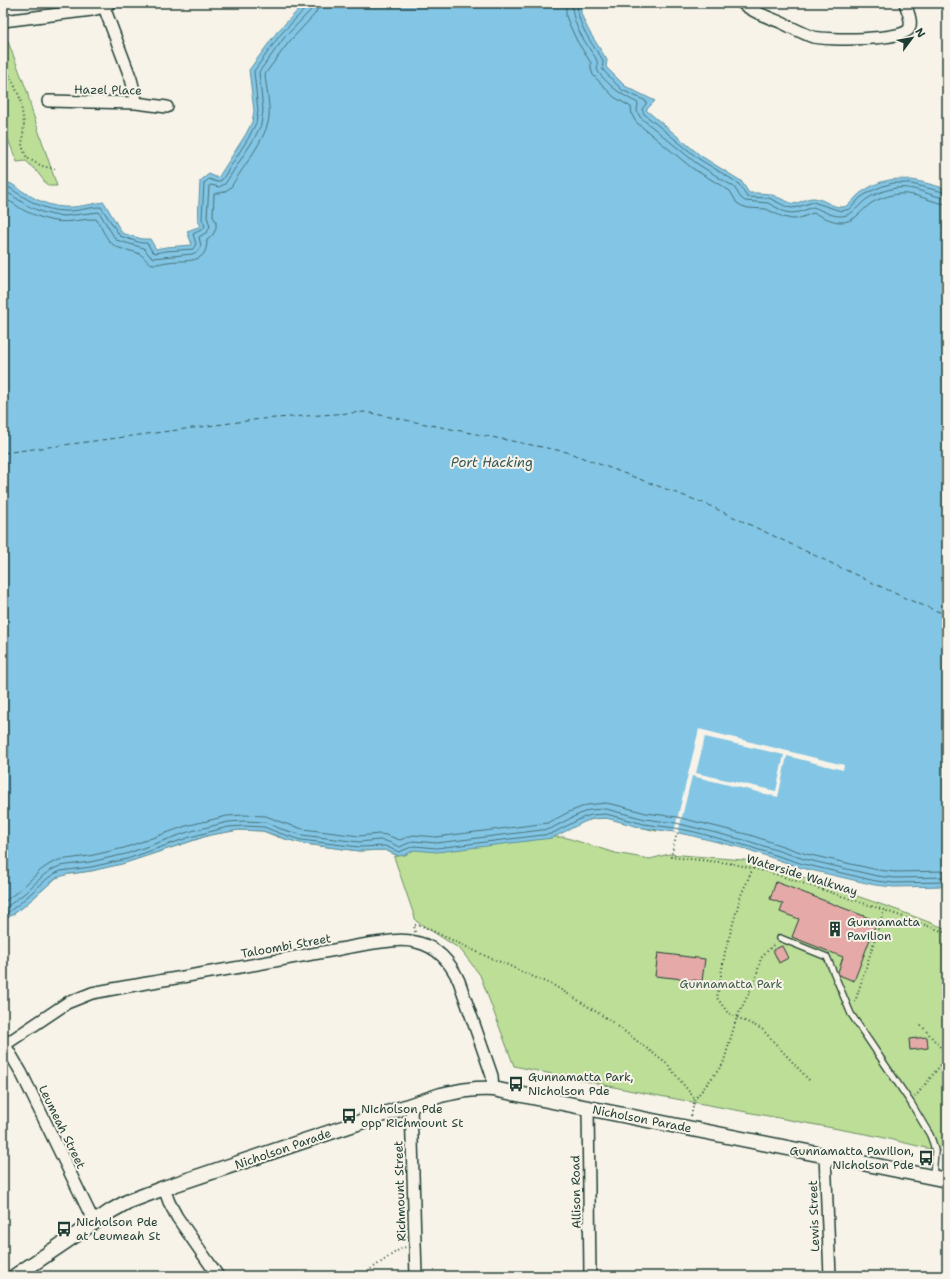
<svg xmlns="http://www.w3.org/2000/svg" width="950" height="1279" font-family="'Shantell Sans',sans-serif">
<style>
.green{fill:#bcde97;stroke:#6e8e66}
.water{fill:#83c5e4;stroke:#5b8f9e}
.pier{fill:#f7f3e8;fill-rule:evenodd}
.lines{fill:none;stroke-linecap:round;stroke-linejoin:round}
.shore{stroke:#47737a;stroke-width:1}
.ferry{stroke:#335857;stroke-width:1;stroke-dasharray:5 4;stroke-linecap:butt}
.building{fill:#e5aaa7;stroke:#1f3d34}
.service-casing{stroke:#1f3d34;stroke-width:8}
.minor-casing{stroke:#1f3d34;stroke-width:14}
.tertiary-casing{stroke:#1f3d34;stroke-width:17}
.path{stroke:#1f3d34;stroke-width:2;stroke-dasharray:1 3;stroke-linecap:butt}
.service{stroke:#f7f3e8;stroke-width:5.5}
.minor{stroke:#f7f3e8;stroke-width:11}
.tertiary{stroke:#f7f3e8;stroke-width:14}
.labels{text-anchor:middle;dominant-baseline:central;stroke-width:4;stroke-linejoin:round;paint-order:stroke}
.street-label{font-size:12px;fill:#1f3d34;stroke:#f7f3e8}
.poi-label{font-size:12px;fill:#1f3d34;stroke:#f7f3e8;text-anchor:start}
.park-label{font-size:12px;fill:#3e5d48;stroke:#f7f3e8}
.water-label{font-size:13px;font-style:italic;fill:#335857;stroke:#f7f3e8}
</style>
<rect width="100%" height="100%" fill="#f7f3e8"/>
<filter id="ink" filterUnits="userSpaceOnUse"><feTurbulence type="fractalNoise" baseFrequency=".025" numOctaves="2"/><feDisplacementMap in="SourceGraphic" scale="8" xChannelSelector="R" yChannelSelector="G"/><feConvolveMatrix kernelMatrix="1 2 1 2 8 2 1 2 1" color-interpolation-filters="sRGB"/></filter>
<g filter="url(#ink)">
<path class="green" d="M3 34H5L27 91 32 111 57 186H48C41 177 35 168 26 161L17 162 3 127Z
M214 710 657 831C640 828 623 819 606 818 589 817 566 828 554 837H564L615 853 650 859 669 854 756 861 897 910 947 929V1153L876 1136 633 1091 514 1066 480 975 460 949 416 921 394 857 398 856 385 850 359 851 305 844 278 837 263 831 239 830 210 835 128 862 91 871 62 875 56 878 22 908 3 921Z"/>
<path class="water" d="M305 3H581V13L584 21 590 33 607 60 606 67 625 86 655 101 646 110 701 156 741 181 749 193H758L770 194 793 204C800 203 806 198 813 198 823 198 832 208 843 207 851 206 855 196 862 192 892 171 915 180 947 189V886L894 887 875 885 802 868 746 849 693 836 674 832 643 828 606 818 592 819 584 822 552 838 437 852 414 850 405 855 399 856 385 850 359 851 305 844 285 839 263 831 239 830 210 835 122 864 91 871 69 874 56 878 22 908 3 921V186L10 183C27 194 43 206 64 207 76 208 91 204 104 202L122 233 142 239H150L156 249 166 247 192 245 187 231 201 226 198 221 200 181 209 174 218 178 246 134 252 122 254 111 249 70 277 32Z"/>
<path class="pier" d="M699 729 844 765 843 770 787 756 778 797 692 776 678 833 674 832ZM705 737 784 755 776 791 696 773Z"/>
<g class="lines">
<path class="shore" d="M566 3V16L570 26 577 41 591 63V69L593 75 614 97 631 107 632 115 636 122 692 168 730 191 737 203 742 206 748 208 766 209 783 217 792 219 800 218 813 213C822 216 830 221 839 222 854 223 860 212 870 204 878 199 889 195 899 194 916 192 931 203 947 204
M572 3C572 21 580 34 589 48 591 52 596 57 597 61 598 66 596 69 599 73 610 87 623 96 638 103L637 111 640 117 696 163 734 187 741 198 745 201 768 203 785 212 792 213 800 212 813 207C822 210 832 217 842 216 854 215 858 205 867 199 876 193 886 190 896 188 914 185 930 197 947 198
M577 3C577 21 586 35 596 50 598 53 602 57 603 61 603 64 602 66 603 70L622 90 646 101V104L642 109 644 114 699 159 738 183 747 197 769 198 787 207 792 208 798 207 813 202 841 211 850 209 860 198 869 192 883 186 893 183H908L947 193
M3 189 10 188C26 199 44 211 64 211 76 212 89 207 101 207L120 236 141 243H147L152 251 155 253 166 251 193 249 196 244 193 234 203 229 205 226 202 219 204 183 209 179 217 182 222 180 249 137 256 123 258 111 254 71 280 35 307 7 308 3
M3 194H10L28 206 42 212 53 215 65 216 99 212 116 240 144 248 149 255 153 258 192 254 197 252 201 246 199 237 207 232 210 227 209 223 207 217 209 186 211 185 219 187 225 184 254 139 261 125 263 110 259 72 284 38 311 10 313 3
M3 200C12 200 17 207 25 211 32 214 39 217 46 219 66 225 76 219 96 219 102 227 106 241 115 246 121 250 137 251 141 255 146 258 146 263 153 264 158 265 163 262 168 262 186 259 207 266 207 240L212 236 216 229V222L213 216 214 194 224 192 231 187C242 168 267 138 269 117 270 103 266 88 265 74L289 42 315 14 318 8 319 3
M3 903 22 888 41 870 50 864 59 860 89 856 124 848 186 826 227 816 244 815 266 816 283 823 303 829 359 836 379 834 386 835 400 840 413 835 436 837 548 823 569 812 587 805 606 803 620 806 646 813 677 817 697 822 750 835 806 854 878 870 895 872 947 871
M3 910 26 892 45 874 53 869 60 866 90 862 126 854 188 832 228 822 244 821 265 822 281 829 302 835 359 842 379 840 386 841 400 847 413 841 437 843 550 829 571 818 589 810 606 809 645 819 676 823 748 841 804 859 877 876 895 878 947 877
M3 916 19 904 48 878 54 874 61 871 91 867 127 859 190 837 228 827 244 826 264 827 279 833 301 840 359 847 385 846 399 852 414 846 437 848 551 834 582 818 591 815 606 814 644 824 675 828 695 832 747 846 803 864 876 881 894 883 947 882"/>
<path class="ferry" d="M3 453 261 419 365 412 567 452 706 504 907 599 947 615"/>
</g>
<path class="building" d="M776 882 877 921 854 981 839 975 838 972 843 957 792 937 799 919 780 912 783 904 770 899Z
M782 946 788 958 779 963 773 950Z
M658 953 705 959 702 981 655 976Z
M927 1037 928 1048 910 1050 909 1039Z"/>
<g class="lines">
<g class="service-casing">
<path id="service" d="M780 938 827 957 851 1014 911 1103 930 1135 933 1143 935 1151 933 1176"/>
</g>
<g class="minor-casing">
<path id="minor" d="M742 3C753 12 767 17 780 22 791 27 802 33 813 37 827 40 902 41 909 29 913 22 907 10 905 3
M104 7 131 79 135 94 136 103
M3 21 92 10 104 7 110 3
M48 101 136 103 167 107
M5 1045 21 1072 94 1222
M3 1046 67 1003 92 993 124 987C186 976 249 966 312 954 331 951 349 947 368 944 384 942 400 938 416 942 438 947 450 962 459 981L489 1067 492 1076 493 1089
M411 1106 416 1276
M588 1108 590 1276
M825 1155 830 1276
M164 1188 169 1202 177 1217 218 1276"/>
</g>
<g class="tertiary-casing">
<path id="tertiary" d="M15 1276 111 1211 127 1202 164 1188 441 1095C459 1091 474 1088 493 1089L947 1180"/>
</g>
<path class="path" d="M3 43V45
M3 65 12 80 20 98 24 124 22 146 27 158 42 166 55 169
M677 833 671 857 729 863 769 872 884 910 947 933
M753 868 741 895 725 952 717 998 728 1013 762 1029 809 1080
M415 932 414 925 422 926 488 957 506 964 522 972 555 986 600 1014 615 1024 667 1064 695 1099
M855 1002 884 910
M921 1025 947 1055
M915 1097 947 1057
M691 1116 695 1099 723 1064 737 1017 755 981 761 958 775 943
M361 1276 400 1249 406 1247"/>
<use href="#service" class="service"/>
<use href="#minor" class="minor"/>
<use href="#tertiary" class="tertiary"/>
</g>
</g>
<defs>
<g id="building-bare" transform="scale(1.2)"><path d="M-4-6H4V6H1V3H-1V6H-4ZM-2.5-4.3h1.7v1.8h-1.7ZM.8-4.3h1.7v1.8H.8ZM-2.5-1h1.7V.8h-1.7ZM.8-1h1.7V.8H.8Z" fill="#1f3d34" stroke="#f7f3e8" stroke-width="2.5" paint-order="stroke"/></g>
<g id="bus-bare" transform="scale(1.2)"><path d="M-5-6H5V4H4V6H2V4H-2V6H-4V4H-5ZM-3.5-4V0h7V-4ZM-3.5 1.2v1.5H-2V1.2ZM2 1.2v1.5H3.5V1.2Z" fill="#1f3d34" stroke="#f7f3e8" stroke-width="2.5" paint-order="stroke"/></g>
</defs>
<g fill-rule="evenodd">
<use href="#building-bare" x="835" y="929"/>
<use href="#bus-bare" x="516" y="1084"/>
<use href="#bus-bare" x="349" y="1116"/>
<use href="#bus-bare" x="926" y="1158"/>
<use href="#bus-bare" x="64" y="1229"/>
</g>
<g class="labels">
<g class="street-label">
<text transform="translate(108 90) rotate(1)">Hazel Place</text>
<text transform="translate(802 875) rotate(17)">Waterside Walkway</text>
<text transform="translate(286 946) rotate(-10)">Taloombi Street</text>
<text transform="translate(642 1119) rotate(11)">Nicholson Parade</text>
<text transform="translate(62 1127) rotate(64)">Leumeah Street</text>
<text transform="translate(283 1149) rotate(-19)">Nicholson Parade</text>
<text transform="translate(400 1191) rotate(-92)">Richmount Street</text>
<text transform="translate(576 1192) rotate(-91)">Allison Road</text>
<text transform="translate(814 1216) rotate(-92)">Lewis Street</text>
</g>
<g class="poi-label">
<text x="847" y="922">Gunnamatta<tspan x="847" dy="14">Pavilion</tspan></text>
<text x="528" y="1077">Gunnamatta Park,<tspan x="528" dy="14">Nicholson Pde</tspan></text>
<text x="361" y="1109">Nicholson Pde<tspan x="361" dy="14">opp Richmount St</tspan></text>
<text x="914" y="1151" text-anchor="end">Gunnamatta Pavilion,<tspan x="914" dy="14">Nicholson Pde</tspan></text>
<text x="76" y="1222">Nicholson Pde<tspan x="76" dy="14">at Leumeah St</tspan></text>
</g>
<g class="park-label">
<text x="731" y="984">Gunnamatta Park</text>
</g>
<g class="water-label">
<text x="492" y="462">Port Hacking</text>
</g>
</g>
<rect width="950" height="1279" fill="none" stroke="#f7f3e8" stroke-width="16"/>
<rect x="8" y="8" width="934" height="1263" fill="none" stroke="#1f3d34" stroke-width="1.5" filter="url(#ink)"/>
<g transform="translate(912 38) rotate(58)" stroke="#f7f3e8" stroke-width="3" paint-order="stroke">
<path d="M0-3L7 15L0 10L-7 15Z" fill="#1f3d34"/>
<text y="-6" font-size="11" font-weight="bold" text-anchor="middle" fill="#1f3d34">N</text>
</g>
</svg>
